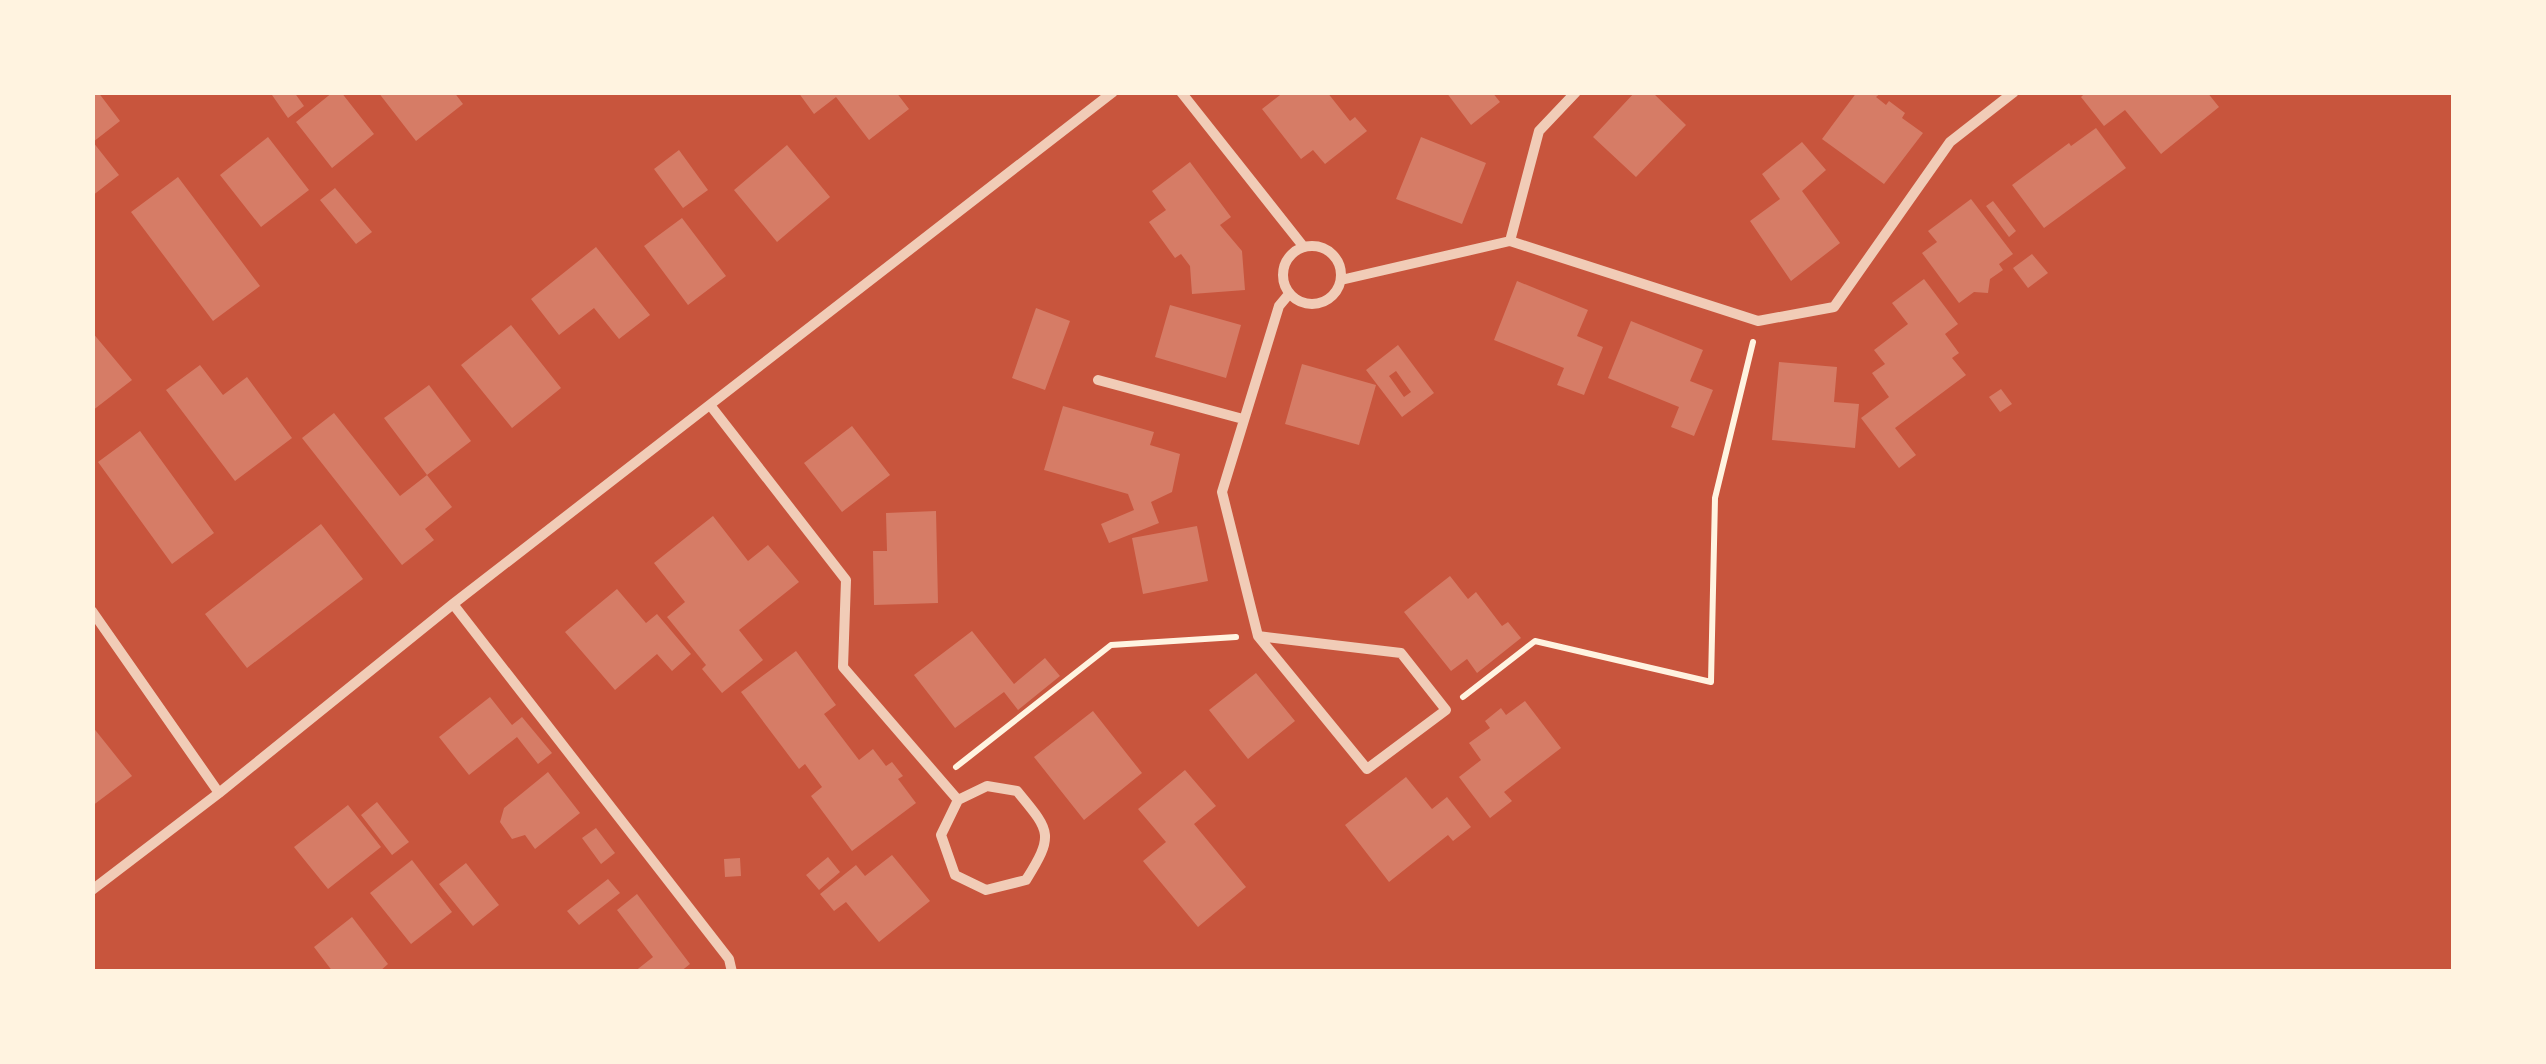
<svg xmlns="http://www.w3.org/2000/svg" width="2546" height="1064" font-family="'DejaVu Sans',sans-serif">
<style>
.building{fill:#d67c66;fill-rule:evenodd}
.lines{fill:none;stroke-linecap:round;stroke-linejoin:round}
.path{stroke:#fff3e0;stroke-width:6}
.minor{stroke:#f1ccb7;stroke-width:10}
</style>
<rect width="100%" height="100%" fill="#c8553d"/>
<path class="building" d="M92 92H98L120 121 93 142 119 175 92 196Z
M275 92H294L304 106 288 118 272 95Z
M333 92H341L374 134 332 168 296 122Z
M378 92H454L463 104 416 141Z
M798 92H896L909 109 869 140 836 97 814 114Z
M1284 92H1327L1350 121 1355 117 1367 131 1325 164 1313 150 1301 159 1262 109Z
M1446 92H1492L1500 102 1471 125Z
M1635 92H1652L1686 125 1636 177 1593 137Z
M1857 92H1882L1876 97 1886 105 1889 101 1905 113 1902 118 1923 133 1884 184 1822 139Z
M2086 92H2207L2219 107 2161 154 2125 110 2104 126 2081 97Z
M2096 128 2126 168 2044 228 2012 185 2069 143 2071 146Z
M268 137 309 190 261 227 220 175Z
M1421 137 1486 163 1462 224 1396 199Z
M1802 142 1826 170 1802 191 1840 243 1791 281 1750 221 1780 199 1762 174Z
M787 145 830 197 777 242 734 190Z
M679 150 708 190 683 208 654 169Z
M1190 162 1231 217 1220 225 1242 251 1245 290 1192 294 1190 266 1181 254 1175 258 1149 222 1166 210 1152 191Z
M178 177 260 286 213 321 131 212Z
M335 188 372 232 356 244 320 200Z
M1971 199 2013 254 1999 264 2003 270 1990 279 1988 293 1974 292 1959 303 1922 253 1937 242 1928 231Z
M1993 201 2016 231 2009 237 1986 206Z
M682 218 726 276 688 305 644 246Z
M596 247 650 315 619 339 594 308 559 335 531 299Z
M2032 254 2048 273 2028 288 2013 268Z
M1924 279 1958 324 1945 334 1959 353 1952 358 1966 375 1895 428 1916 455 1899 468 1861 418 1889 397 1872 373 1885 364 1874 350 1908 324 1892 303Z
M1517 281 1588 310 1577 336 1603 347 1584 395 1557 385 1564 368 1494 340Z
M1170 305 1241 325 1226 378 1155 357Z
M1036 308 1070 321 1045 390 1012 378Z
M1631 321 1703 350 1690 381 1713 390 1694 436 1671 427 1679 407 1608 378Z
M511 325 561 388 512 428 461 365Z
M92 332 132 380 92 411Z
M1398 345 1434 393 1402 417 1366 370ZM1396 371 1411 392 1404 397 1389 376Z
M1779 362 1837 367 1834 402 1859 404 1855 448 1772 440Z
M1302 364 1376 385 1359 445 1285 424Z
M200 365 223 395 247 377 292 438 235 481 166 390Z
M429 385 471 441 427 475 384 418Z
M2001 389 2012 404 2000 412 1989 397Z
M1063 406 1154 432 1150 445 1180 454 1172 492 1151 502 1159 523 1109 543 1101 524 1134 510 1128 494 1044 470Z
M334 413 400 496 427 475 452 507 425 529 434 540 402 565 302 438Z
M852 426 890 475 842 512 804 463Z
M140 431 214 533 172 564 98 462Z
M936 511 938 603 874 605 873 551H887L886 513Z
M713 516 748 561 768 545 799 582 739 630 763 660 722 693 702 669 706 665 667 617 685 602 654 563Z
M321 524 363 579 247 668 205 614Z
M1197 526 1208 581 1143 594 1132 538Z
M1450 576 1468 599 1476 592 1502 626 1508 622 1521 638 1477 673 1467 659 1451 671 1404 612Z
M617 589 646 623 657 614 691 654 672 671 657 654 615 690 565 632Z
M972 631 1014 684 1045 658 1060 676 1018 710 1004 692 955 728 914 675Z
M796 651 836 705 824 714 859 760 873 749 886 766 892 762 903 776 898 779 916 803 852 851 811 796 822 787 805 764 799 769 741 692Z
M1256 673 1295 721 1248 759 1209 710Z
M490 697 512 725 522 717 552 753 538 764 517 737 469 775 439 737Z
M1525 701 1561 748 1504 792 1512 801 1490 818 1459 777 1481 760 1469 743 1490 728 1485 721 1501 708 1506 715Z
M1093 711 1142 773 1084 820 1034 757Z
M92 726 132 776 92 806Z
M1185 770 1216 806 1194 824 1246 887 1198 927 1143 861 1166 842 1138 809Z
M548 772 580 813 535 849 525 835 512 839 500 822 504 808Z
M1406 777 1432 809 1447 797 1471 827 1453 841 1448 835 1389 882 1345 825Z
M377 802 409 842 392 855 361 815Z
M348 805 381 847 328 889 294 847Z
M596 828 615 853 601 864 582 838Z
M892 855 930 901 879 942 846 902 834 911 820 894 856 865 865 876Z
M828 857 840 872 819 890 806 875Z
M740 858 741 876 725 877 724 859Z
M412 860 452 912 411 944 370 893Z
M466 863 499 905 473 926 439 884Z
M608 879 620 893 579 925 567 911Z
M637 894 690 964 680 972H634L653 957 617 910Z
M352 917 388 964 379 972H333L314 947Z"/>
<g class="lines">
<path class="path" d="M1463 697 1535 641 1711 682 1715 498 1753 342
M956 767 1111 645 1236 637"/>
<path class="minor" d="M1181 92 1303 246
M1510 241 1539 131 1576 92
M1283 275a29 29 0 1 1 58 0a29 29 0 1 1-58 0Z
M1341 280 1510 241 1758 321 1834 307 1950 142 2014 92
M1098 380 1243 419
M710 405 846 580 843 667 958 800
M453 604 729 959 732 972
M92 611 219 793
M1258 636 1401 653 1446 710 1367 769 1258 636 1222 492 1279 306 1289 294
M987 786 1017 791C1050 831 1055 834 1026 880L986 890 955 875 941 835 958 800Z
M92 890 219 793 453 604 1113 92"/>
</g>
<rect width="2546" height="1064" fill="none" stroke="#fff3e0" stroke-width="190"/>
</svg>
